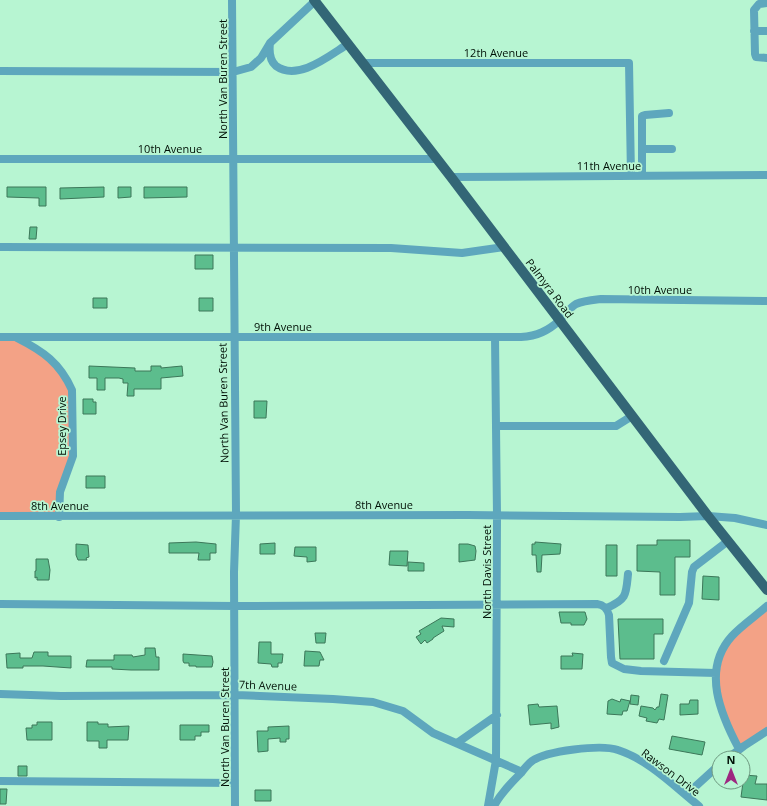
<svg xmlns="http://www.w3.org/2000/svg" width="767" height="806" font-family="'Open Sans',sans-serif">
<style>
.green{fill:#f3a286}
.building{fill:#5cbd8d;stroke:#3c7759}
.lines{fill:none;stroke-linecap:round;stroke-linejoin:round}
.minor{stroke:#5ea7bd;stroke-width:8}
.major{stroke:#336676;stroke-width:10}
.labels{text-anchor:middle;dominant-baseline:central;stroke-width:3.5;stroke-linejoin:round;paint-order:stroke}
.street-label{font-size:11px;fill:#001006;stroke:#b7f5d2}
</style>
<rect width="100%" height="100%" fill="#b7f5d2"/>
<path class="green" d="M14 337 38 349 61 372 71 390 72 456 58 516H0V338Z
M767 608V730L740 748 729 728 717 683 724 650 733 638Z"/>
<path class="building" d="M7 187H46V206H39V198L7 197Z
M104 187V197L60 199V188Z
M118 187H131V197L118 198Z
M144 187H187V197L144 198Z
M30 227H37L36 239H29Z
M195 255H213V269H195Z
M93 298H107V308H93Z
M199 298H213V311H199Z
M89 366 135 368V371H151V366H161V368L182 366 183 376 161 378V389H134V396H127L128 383H123V379L119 378H105V390H97V378H89Z
M83 399H93V402H96V414H83Z
M254 401H267L266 418H254Z
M86 476H105V488H86Z
M657 540H690V557H675V595H660V572L637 571V545H657Z
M196 542 216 544V553H210V560H198L199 553H169V543Z
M535 542 561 544 560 554 542 555 541 572H537L536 555H532V544H535Z
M275 543V554H260V544Z
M76 544 88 545 89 557 86 558 87 560H78L76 555Z
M459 544H468L475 546 476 551 475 560 459 562Z
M606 545H617V576H606Z
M295 547H316V561L307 562V557L294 556Z
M390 551H408L407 566 389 565Z
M36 559H48L50 570 49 580H37V577L35 578V571H36Z
M408 562 424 563V571H408Z
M703 576 719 577V600L702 599Z
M559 612H585L587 619 584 625H571V623H561Z
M441 618 454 619V627L442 626 444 631 433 638V639L427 643 425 640 421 644 416 637 421 634 419 631Z
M618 619H663V634H654V659H620Z
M315 633H326L325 643H316Z
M259 642H271V654H283L282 663H278V667H272L271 664 258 663Z
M145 648H155L156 657H159V670H131L112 669V667H86L87 660H114V655H132L133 657 145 655Z
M305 651 320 652 324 660H320L319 666H304Z
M34 652H48V656H71V668L43 666H23V668H7L6 654 20 653V658H32Z
M572 653 583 654 582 669H561V656H573Z
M183 654 212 656 213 662 212 667H196V666H189V663H184L183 661Z
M661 694 668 695 664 720 659 719 657 723 646 721 647 718 639 716 641 706 653 708 655 710 657 707H659Z
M631 695 639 696 638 705 630 704Z
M612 699 620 702 621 699 630 701 627 711H623L622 715 607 714 608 701Z
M690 700H698V714L680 715V704H689Z
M538 704 539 707 557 706 559 727 551 729V723L530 725 528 705Z
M37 722H52V740H27L26 728H32V725H37Z
M87 722H98V724H108V727L129 726 128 740H107V748H99V741H87Z
M180 725H209V732H201V736H195V740H180Z
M289 726V739H286V742H280V738L268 739V751L258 752 257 731H268V727Z
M672 736 705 742 702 755 669 749Z
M18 766H27V776H18Z
M744 775 757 776 755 784H767V800L741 797Z
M0 789H7L6 804H0Z
M255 790H271V801H255Z"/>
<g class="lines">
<path class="minor" d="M232 0 236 515 234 572 235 806
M315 1 270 43C269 51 269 60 276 66 298 82 330 55 348 44
M767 3 759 4 754 10 755 54 756 57 767 58
M754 31H767
M363 63H629L631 176
M0 71 233 72 251 67 261 58 270 43
M642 149H672
M0 159H437
M642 176V116L645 115 669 113
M451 177 767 175
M0 247 391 248 462 253 504 247
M0 337H521C537 336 548 331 560 320 566 315 569 308 576 304 583 301 593 300 601 299L767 301
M17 338C43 351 60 363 72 390L73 456 60 492 59 517
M496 426H616L632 416
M0 516 468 515 680 517 708 516 735 518 767 525
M0 604 235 606 597 604C604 605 607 608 609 615L611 657 612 663 624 669 641 671 716 673
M607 608C627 599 626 595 628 574
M664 661 689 603 692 572 694 567 728 541
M0 694 61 696 236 695 333 699 373 702 403 711 433 733 522 772
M457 743 497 715
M739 749C721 715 701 670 732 636 742 625 756 616 767 606
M728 758 744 746 767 731
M0 781 235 783
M686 795 719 765
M488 806 496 760 497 515 495 337
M494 806C501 793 511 783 521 773 524 769 528 764 532 761 546 751 601 744 618 750 649 760 674 786 699 806"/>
<path class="major" d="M314 0 451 177 708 516 767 590"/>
</g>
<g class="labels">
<g class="street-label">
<text x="496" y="52">12th Avenue</text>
<text transform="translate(222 79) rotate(-90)">North Van Buren Street</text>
<text x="170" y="148">10th Avenue</text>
<text x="609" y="165">11th Avenue</text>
<text transform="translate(550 288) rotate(53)">Palmyra Road</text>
<text x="660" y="289">10th Avenue</text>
<text x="283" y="326">9th Avenue</text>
<text transform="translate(223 403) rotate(-91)">North Van Buren Street</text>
<text transform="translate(61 426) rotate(-90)">Epsey Drive</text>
<text x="384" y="504">8th Avenue</text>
<text x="60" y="505">8th Avenue</text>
<text transform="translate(486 572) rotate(-90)">North Davis Street</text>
<text transform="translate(268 685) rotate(2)">7th Avenue</text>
<text transform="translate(224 727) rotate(-90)">North Van Buren Street</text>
<text transform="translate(671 772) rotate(37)">Rawson Drive</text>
</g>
</g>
<g transform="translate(731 770)"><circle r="19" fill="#b7f5d2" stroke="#6e9980"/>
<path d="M0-3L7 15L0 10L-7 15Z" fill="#9d2780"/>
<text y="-6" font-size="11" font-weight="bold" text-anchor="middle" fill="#001006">N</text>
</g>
</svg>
